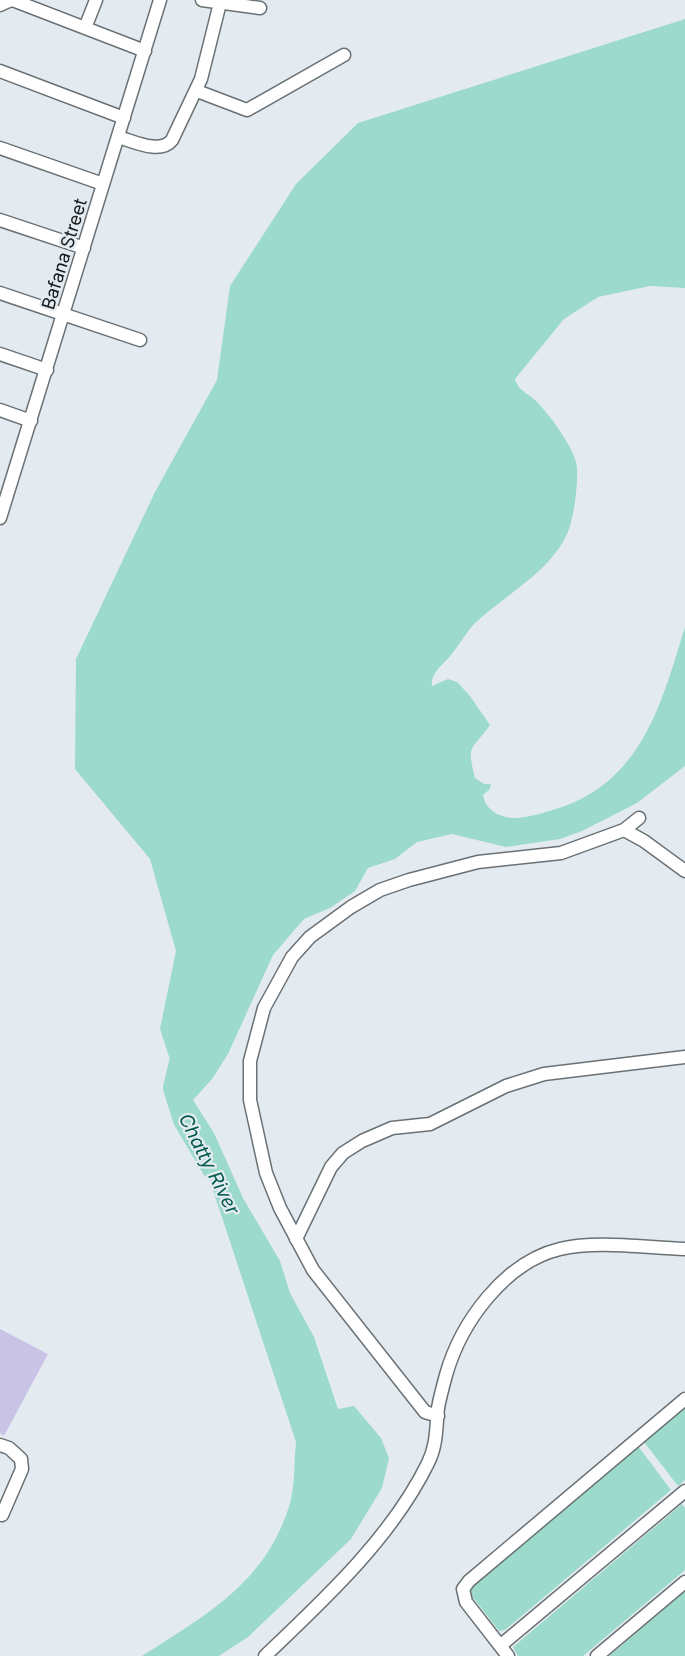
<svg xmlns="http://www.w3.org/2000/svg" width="685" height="1656" font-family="Inter,sans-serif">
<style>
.green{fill:#c9c4e5}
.water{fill:#9cdacc}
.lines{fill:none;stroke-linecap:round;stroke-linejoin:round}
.river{stroke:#9cdacc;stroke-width:22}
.minor-casing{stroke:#6a7175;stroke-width:15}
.minor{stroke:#fff;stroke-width:12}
.labels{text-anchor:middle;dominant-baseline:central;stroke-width:4.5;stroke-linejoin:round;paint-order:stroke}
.street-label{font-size:18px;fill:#171a1c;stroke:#e4ebf0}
.water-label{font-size:19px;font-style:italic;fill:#00594d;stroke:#e4ebf0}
</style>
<rect width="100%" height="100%" fill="#e4ebf0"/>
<path class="green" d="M0 1329 48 1354 4 1436 0 1433Z"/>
<path class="water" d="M685 19V288L650 286 598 297 564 319 515 379C518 390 527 393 535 400 549 414 575 448 577 467 578 485 574 523 565 538 546 575 503 596 474 624 466 633 459 645 451 655 444 664 430 673 432 686L448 679 457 682 470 696 490 725C472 751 466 743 475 778L484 784H491L490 789 483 795C485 809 498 817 513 818 530 818 549 811 565 806 644 776 662 701 685 627V766L637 803 582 831 560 839 506 847 452 834 417 842 395 859 368 868 355 891 330 908 304 919 273 955 228 1054 212 1079 193 1100 214 1133 243 1198 280 1261 290 1293 314 1337 338 1409 354 1406 381 1438 389 1458 382 1488 351 1539 248 1637 219 1656H142C206 1615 267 1582 290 1503 295 1485 294 1462 296 1442L160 1029 176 951 150 859 75 769 76 659 155 492 217 380 230 286 296 184 358 123Z
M685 1408V1480L678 1486 644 1442Z
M638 1446 671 1490 505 1630 499 1631 468 1591Z
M682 1504 685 1508V1570L583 1656H518L513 1647Z
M685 1591V1656H609Z"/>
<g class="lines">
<path class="river" d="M183 1049 174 1088 184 1120 213 1169"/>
<g class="minor-casing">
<path id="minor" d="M202 0 260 8
M0 5 11 0 15 1 145 51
M85 28 96 0
M0 71 124 118
M197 91 247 110 344 55
M118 137C133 141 160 155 172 140L201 79 220 3
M0 148 103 184
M0 220 84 248
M0 293 140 340
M0 354 47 370
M0 410 31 421
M0 518 160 0
M624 830 644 841 685 871
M296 1239 331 1167 343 1153 362 1141 392 1128 430 1124 506 1086 544 1074 685 1057
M438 1416 425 1412 313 1270 280 1208 266 1173 250 1100V1061L264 1008 292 957 310 937 351 907 380 890 409 880 478 862 561 853 624 830 639 818
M0 1445 9 1448 21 1459 22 1469 2 1515
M500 1646 685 1491
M265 1656C324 1600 392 1537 428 1463 437 1445 436 1428 438 1408 440 1397 443 1386 446 1375 461 1322 505 1262 560 1249 597 1240 647 1248 685 1249
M508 1656 466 1602 463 1589 469 1581 685 1399
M597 1656 685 1582"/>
</g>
<use href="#minor" class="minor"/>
</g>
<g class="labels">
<g class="street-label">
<text transform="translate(64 254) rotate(-73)">Bafana Street</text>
</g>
<g class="water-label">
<text transform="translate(209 1164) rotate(63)">Chatty River</text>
</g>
</g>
</svg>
